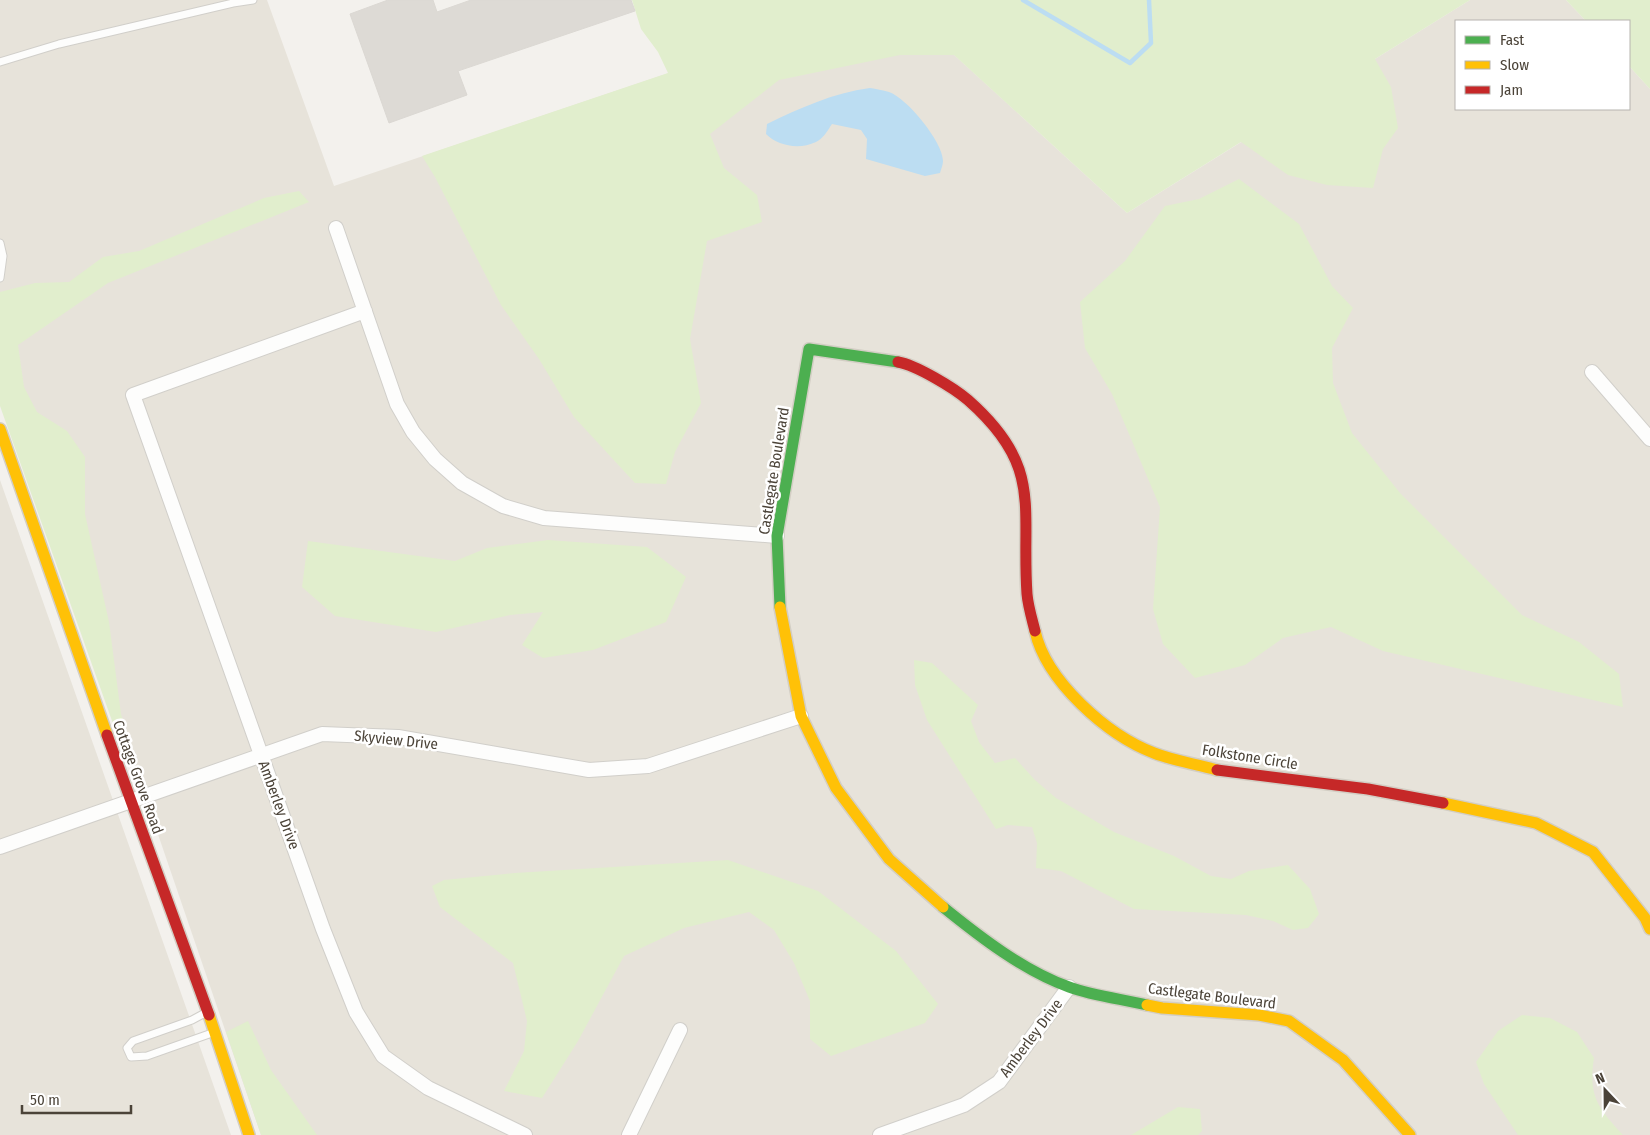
<svg xmlns="http://www.w3.org/2000/svg" width="1650" height="1135" font-family="'Fira Sans Condensed',sans-serif">
<style>
.residential{fill:#e7e3da}
.green{fill:#e1eecd}
.water{fill:#bcddf2}
.lines{fill:none;stroke-linecap:round;stroke-linejoin:round}
.stream{stroke:#bcddf2;stroke-width:4.5}
.building{fill:#dddad5;stroke:#dbd8d3}
.lane-casing{stroke:#d1cfca;stroke-width:9}
.street-casing{stroke:#d1cfca;stroke-width:16}
.fast-casing{stroke:#d3cec4;stroke-width:14}
.slow-casing{stroke:#d3cec4;stroke-width:14}
.jam-casing{stroke:#d3cec4;stroke-width:14}
.lane{stroke:#fdfdfc;stroke-width:7}
.street{stroke:#fdfdfc;stroke-width:14}
.fast{stroke:#4caf50;stroke-width:11}
.slow{stroke:#ffc107;stroke-width:11}
.jam{stroke:#c62828;stroke-width:11}
.labels{text-anchor:middle;dominant-baseline:central;stroke-width:5;stroke-linejoin:round;paint-order:stroke}
.street-label{font-size:15px;fill:#4b4338;stroke:#fff}
</style>
<rect width="100%" height="100%" fill="#f3f1ed"/>
<path class="residential" d="M0 0H267L334 186 886 0H894L1127 213 1470 0H1566L1586 21H1456V109H1629V66L1650 89V1135H261L0 373Z
M0 480 96 752 231 1135H0Z"/>
<path class="green" d="M632 0H1470L1375 59 1391 87 1398 128 1383 149 1373 188 1327 185 1288 175 1241 142 1127 213 954 55H900L779 80 710 134 724 168 757 195 762 222 707 241 690 339 701 403 675 452 666 484 635 483 574 417 539 359 501 305 435 177 422 156 668 73 658 52 641 29Z
M1566 0H1650V89L1629 66V21H1586Z
M1239 179 1299 224 1332 286 1353 308 1332 348 1333 383 1352 433 1400 493 1522 615 1579 642 1619 674 1623 707 1383 651 1331 627 1283 638 1245 665 1195 678 1163 644 1153 609 1160 507 1112 394 1085 348 1080 302 1125 261 1165 206 1199 199Z
M299 191 309 202 108 283 18 345 24 387 37 412 67 431 85 457V514L109 622 121 714 126 731 116 732 0 406V292L35 283 69 282 103 257 139 251 264 198Z
M548 540 647 547 686 577 666 622 593 650 543 658 522 645 543 612 510 615 436 632 335 616 302 587 308 541 455 561 487 548Z
M914 660 932 663 978 705 971 721 979 742 995 763 1015 758 1035 780 1056 798 1114 832 1174 856 1211 876 1231 879 1249 871 1288 865 1310 889 1319 914 1308 928 1293 930 1273 921 1246 915 1134 909 1061 871 1036 868 1037 843 1032 827 1008 825 996 829 927 720 915 685Z
M728 860 818 891 896 951 938 1004 925 1023 831 1056 810 1039V1001L794 963 774 930 749 912 684 928 624 956 578 1041 542 1098 504 1091 524 1051 527 1021 513 963 440 907 432 886 444 880 515 873Z
M1522 1015 1550 1018 1577 1032 1594 1058C1588 1096 1598 1108 1623 1135H1518L1484 1084 1476 1062 1498 1031Z
M248 1021 271 1070 317 1135H261L226 1032Z
M1178 1107 1200 1109 1202 1131 1198 1135H1131Z"/>
<path class="water" d="M870 88C876 89 883 90 889 92 907 98 943 142 943 161 943 165 941 169 940 173L925 176 866 159 867 139 861 130 832 124C828 130 823 139 816 142 799 150 778 146 766 134L767 124C800 108 833 93 870 88Z"/>
<g class="lines">
<path class="stream" d="M1023 0 1130 63 1151 43 1149 0"/>
</g>
<path class="building" d="M388 0H433L437 12 471 0H631L635 11 458 71 467 95 389 123 350 14Z"/>
<g class="lines">
<g class="lane-casing">
<path id="lane" d="M0 62 59 44 233 3 253 0
M0 243 3 256 0 278
M205 1013 192 1020 133 1041 127 1048 131 1057 147 1056 212 1033"/>
</g>
<g class="street-casing">
<path id="street" d="M336 228 397 404 413 432 435 459 462 483 503 506 544 518 777 536
M365 311 133 395 323 929 356 1012 383 1056 428 1088 525 1135
M1592 372 1650 439
M0 847 322 734 398 737 589 770 648 766 801 716
M629 1135 680 1030
M880 1135 964 1105 999 1082 1069 987"/>
</g>
<g class="fast-casing">
<path id="fast" d="M780 607 777 536 809 349 898 362
M943 907C980 937 1024 971 1069 987 1094 996 1122 999 1147 1005"/>
</g>
<g class="slow-casing">
<path id="slow" d="M0 429 107 735
M780 607 801 716 836 788 889 859 943 907
M1035 631C1046 681 1107 735 1154 753 1174 761 1197 764 1217 770
M1443 803 1536 823 1593 852 1645 918 1650 929
M1147 1005 1162 1008 1259 1015 1289 1021 1343 1060 1410 1135
M209 1015 249 1135"/>
</g>
<g class="jam-casing">
<path id="jam" d="M898 362C916 365 954 388 968 400 1044 467 1021 506 1027 594 1028 606 1032 619 1035 631
M107 735 209 1015
M1217 770 1368 789 1443 803"/>
</g>
<use href="#lane" class="lane"/>
<use href="#street" class="street"/>
<use href="#fast" class="fast"/>
<use href="#slow" class="slow"/>
<use href="#jam" class="jam"/>
</g>
<g class="labels">
<g class="street-label">
<text transform="translate(774 471) rotate(-81)">Castlegate Boulevard</text>
<text transform="translate(396 740) rotate(6)">Skyview Drive</text>
<text transform="translate(1250 757) rotate(9)">Folkstone Circle</text>
<text transform="translate(138 777) rotate(70)">Cottage Grove Road</text>
<text transform="translate(279 805) rotate(70)">Amberley Drive</text>
<text transform="translate(1212 996) rotate(7)">Castlegate Boulevard</text>
<text transform="translate(1031 1038) rotate(-53)">Amberley Drive</text>
</g>
</g>
<rect x="1455" y="20" width="175" height="90" fill="#ffffff" stroke="#b7b4af"/>
<rect x="1465" y="36" width="25" height="8" fill="#4caf50" stroke="#b7b4af"/>
<text x="1500" y="45" font-size="15" fill="#4b4338">Fast</text>
<rect x="1465" y="61" width="25" height="8" fill="#ffc107" stroke="#b7b4af"/>
<text x="1500" y="70" font-size="15" fill="#4b4338">Slow</text>
<rect x="1465" y="86" width="25" height="8" fill="#c62828" stroke="#b7b4af"/>
<text x="1500" y="95" font-size="15" fill="#4b4338">Jam</text>
<g transform="translate(1605 1090) rotate(338)" stroke="#ffffff" stroke-width="4" paint-order="stroke">
<path d="M0-4L9 19L0 12L-9 19Z" fill="#4b4338"/>
<text y="-8" font-size="14" font-weight="bold" text-anchor="middle" fill="#4b4338">N</text>
</g>
<path d="M22 1105v8h109v-8" fill="none" stroke="#4b4338" stroke-width="2.5"/>
<text x="30" y="1105" font-size="15" fill="#4b4338" stroke="#ffffff" stroke-width="4" paint-order="stroke">50 m</text>
</svg>
